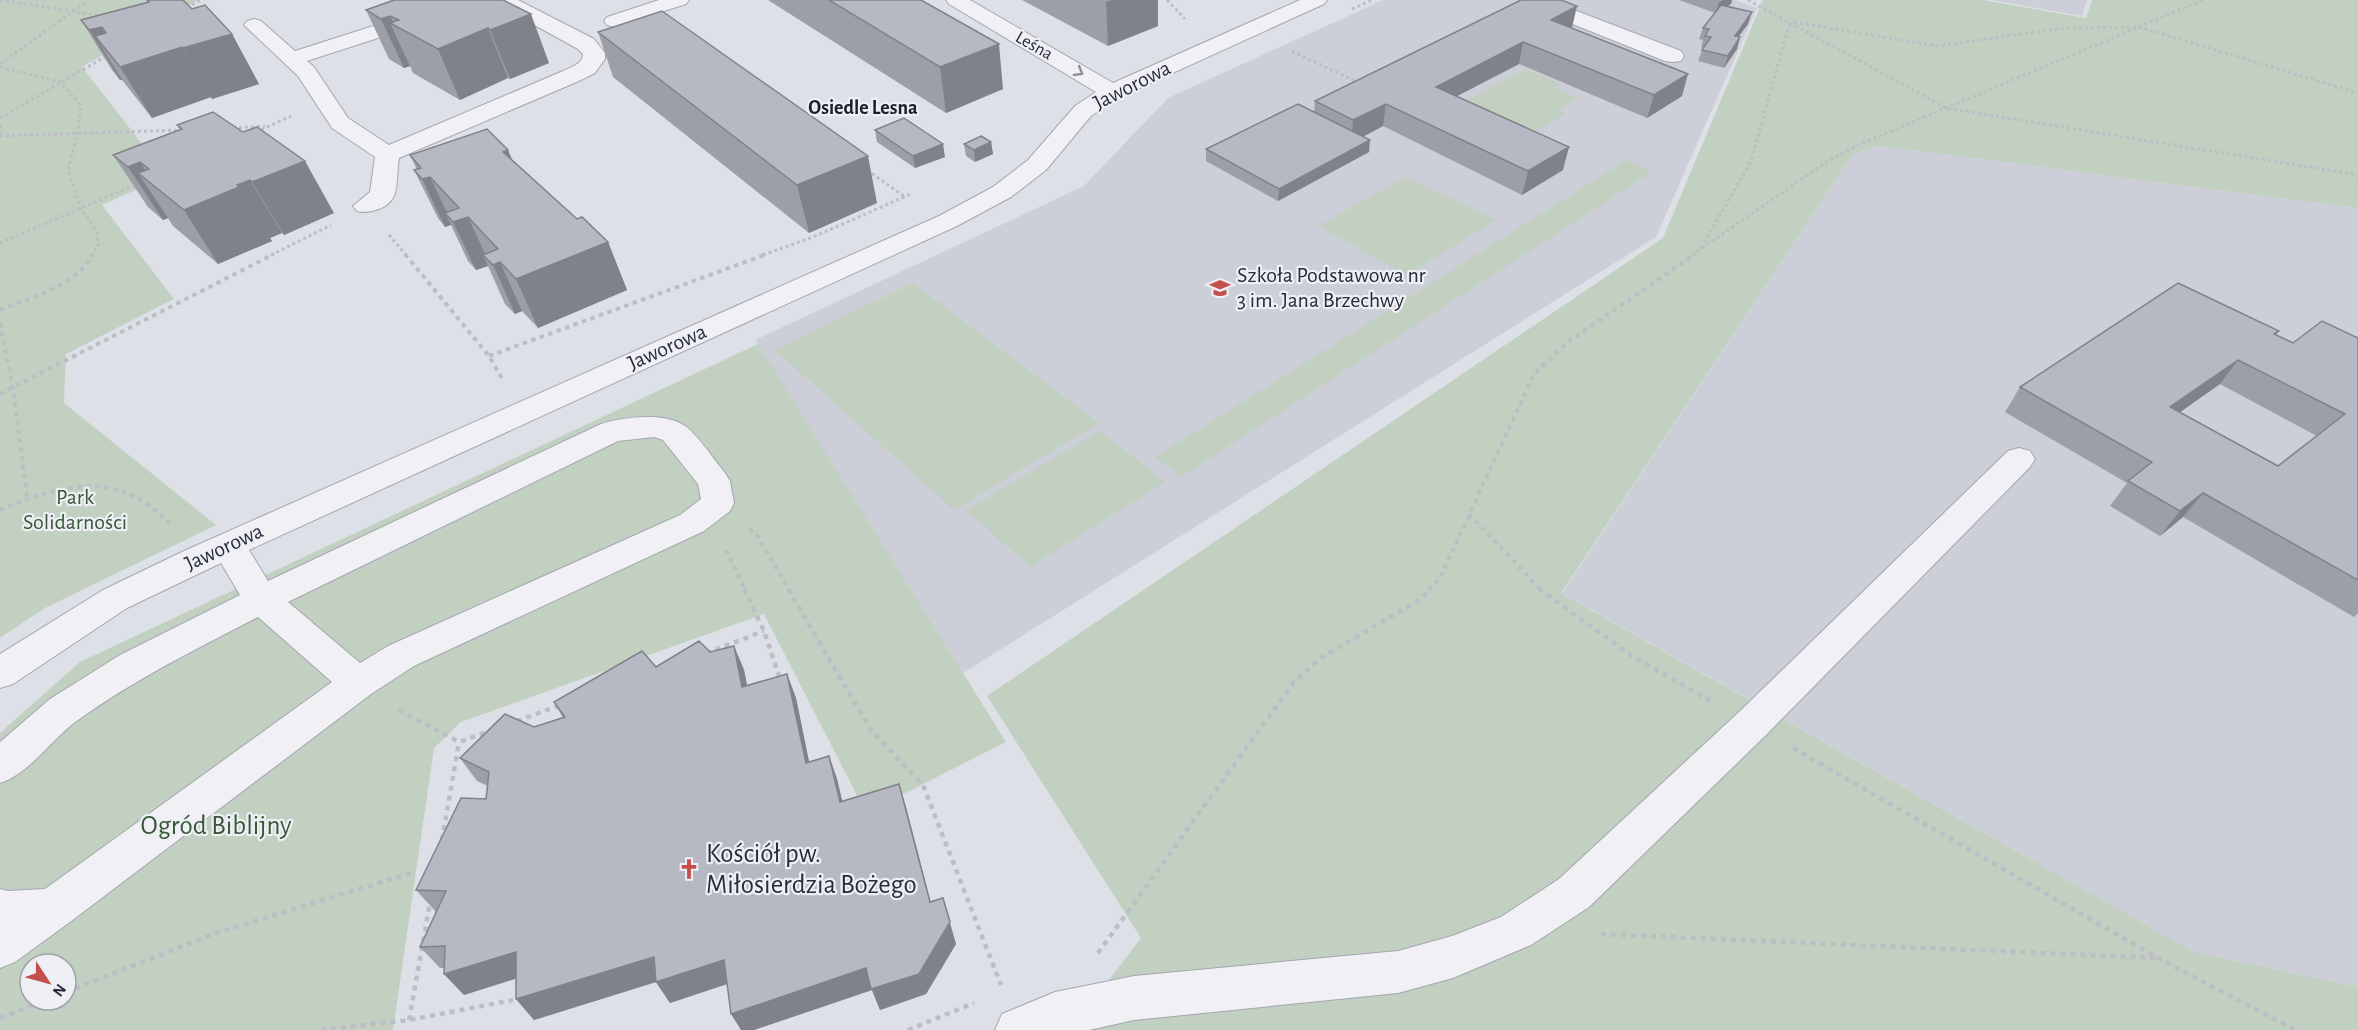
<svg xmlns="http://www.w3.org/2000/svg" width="2358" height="1030" font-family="'Alegreya Sans',sans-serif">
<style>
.built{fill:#cdcfd8}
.green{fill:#c1d0c0;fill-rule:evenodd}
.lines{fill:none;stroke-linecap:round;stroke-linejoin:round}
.minor-casing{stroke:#a4a6b0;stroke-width:2}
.path-far2{stroke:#bdbec5;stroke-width:3;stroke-dasharray:3 3;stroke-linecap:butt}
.path-far1{stroke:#bdbec5;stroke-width:4;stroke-dasharray:4.5 4.5;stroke-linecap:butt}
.path{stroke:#bdbec5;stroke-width:4.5;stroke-dasharray:5 5;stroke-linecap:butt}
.minor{fill:#f1f1f5;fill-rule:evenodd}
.wall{fill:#9d9fa8;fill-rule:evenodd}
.shaded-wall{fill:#7f8288}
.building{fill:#b6b9c3;stroke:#7f8288;stroke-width:1.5;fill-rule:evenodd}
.oneway{stroke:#8d8e98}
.labels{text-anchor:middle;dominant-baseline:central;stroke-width:4.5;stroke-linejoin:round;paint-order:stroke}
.far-street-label{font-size:18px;fill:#292c3c;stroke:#eeeff4}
.far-neighbourhood-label{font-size:20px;font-weight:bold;fill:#1b1e2d;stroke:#eeeff4}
.street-label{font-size:22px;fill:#292c3c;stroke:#eeeff4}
.poi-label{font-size:22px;fill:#292c3c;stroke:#eeeff4;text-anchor:start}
.park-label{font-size:22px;fill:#375737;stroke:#eeeff4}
.near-park-label{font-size:27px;fill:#375737;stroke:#eeeff4}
.near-poi-label{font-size:27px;fill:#292c3c;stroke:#eeeff4;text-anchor:start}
</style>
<rect width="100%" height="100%" fill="#dee0e7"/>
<path class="built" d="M1383 0H1735L1757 8 1656 237 963 673 755 340 1084 186 1168 98Z
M1991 0H2087L2082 16Z
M1881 146 2358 208V987L2194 952 1562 593 1853 154Z"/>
<path class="green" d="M0 0H198L82 67 167 176 102 205 174 299 66 354 64 403 216 525 45 608 0 638Z
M1763 0H1983L2086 18 2092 0H2358V208L1880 146 1853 154 1561 593 2194 952 2358 987V1030H1071L1141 938 987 696 1663 238Z
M1525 69 1561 84 1555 88 1578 98 1558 110 1566 113 1526 138 1465 101Z
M1627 160 1652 172 1181 477 1155 457Z
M1406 177 1496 220 1407 275 1318 226Z
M913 283 1099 423 954 510 775 350Z
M758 344 1006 742 866 813 764 614 461 722 434 748 393 1030H0V733L80 662ZM30 964H66V1000H30Z
M1100 431 1165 482 1030 567 966 510Z"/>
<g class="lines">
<g class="minor-casing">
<path id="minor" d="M455 0H486L483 4 307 61 314 67 348 118 389 145 563 71C571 67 583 64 583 54L578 49 496 4 493 0H518L594 39 605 53V59L595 73 579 81 399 158C397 169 398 185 394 196 388 209 369 214 357 211L353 206 370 192 375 157 332 128 298 76 244 25 247 21 254 19 261 21 295 51Z
M659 0H689L686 4 614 27 607 25 604 21 607 17Z
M946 0H970L1113 83 1300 0H1327L1324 4 1120 97 1091 116 1046 170 1011 197 957 226 249 550 268 581 601 424C623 417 665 412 685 426 696 433 716 462 725 473L730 481 734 503 730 511 704 531 414 666 371 694 70 922 15 962 0 968V889L8 891 45 889 332 682 258 617C197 649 135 679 78 720 51 739 32 772 0 783V742L50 699 120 655 240 595 221 563 127 608 13 684 0 688V654L103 590 184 551 939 216 993 187 1028 160 1075 106 1096 92 949 4ZM654 437 663 440 698 484 701 499 680 515 388 646 360 663 288 602 618 441Z
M1520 0H1548L1681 51 1684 56 1681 61 1673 62 1665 61 1523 4Z
M2019 448 2030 451 2035 459 2030 467 1766 735 1589 907 1531 945 1453 978 1398 993 1134 1020 1089 1030H995L1002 1014 1055 992 1134 976 1398 951 1452 936 1501 917 1559 879 1738 713 2008 451Z"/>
</g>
<path class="path-far2" d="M0 0 103 16
M1167 0 1185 19
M1748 0 1946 108 2358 175
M187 8 201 0
M1352 9 1372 0
M1794 22 1937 46 2064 28 2139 27 2358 93
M1292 51 1357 82
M0 64 89 0
M0 67 61 82 81 106 77 135 68 170 81 209 96 231 99 244 92 255
M0 118 108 55
M0 125V133
M233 128 265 126
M256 132 291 116
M0 136 181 130
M867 170 905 197
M389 235 406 255
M0 243 137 184
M1701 248 1751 161 1790 22
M271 255 331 225
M763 255 813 237 911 194
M1692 255 1828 161 1858 145 2203 0"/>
<path class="path-far1" d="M405 254 489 356 503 380
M0 310C33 296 75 287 93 254
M0 323 13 388 27 498
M489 356 767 254
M0 394 274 254
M0 510C42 492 92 475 136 497 150 504 161 516 173 526
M1469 514 1541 590
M749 529 758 537 789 590
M726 550 745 590
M1429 590 1440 578 1534 374 1568 342 1695 254"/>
<path class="path" d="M744 589 764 631 780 679
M788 589 871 730 923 785 1001 985
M1539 589 1632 656 1711 701
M706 653 764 631
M399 710 459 742 490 731
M517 721 560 705
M1793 748 2158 958 2295 1030
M442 840 459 742
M1601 934 2157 958
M1098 953 1294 682 1322 657 1421 599 1430 589
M66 992 216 933 411 873
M0 1018 46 1000
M409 1020 430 903
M321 1030 409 1020 513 1000
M908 1030 974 1003"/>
<use href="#minor" class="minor"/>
</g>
<path class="wall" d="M146 0 192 9 232 34 259 84 212 99 211 97 152 118 122 80H120L112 70 81 20 147 2Z
M503 0 549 63 510 79 508 78 460 100 413 73 410 66 404 68 389 59 366 10Z
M768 0H921L1003 89 946 113Z
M1022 0H1158V26L1108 46Z
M1679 0H1732L1731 4 1727 7 1748 24 1738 37 1737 49 1724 68 1698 61 1703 48 1701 47 1703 40 1699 39 1703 28 1715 13Z
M1571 28 1682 96 1647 118 1519 64 1457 96 1563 170 1522 195 1383 126 1364 136 1369 152 1278 201 1206 161V149L1314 112 1315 101Z
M598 32 877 203 809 233 613 77Z
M177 125 334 213 284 235 282 233 270 238 272 241 218 264 173 226 168 218 163 220 148 207 113 155 180 130Z
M875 130 945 157 915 168 877 142Z
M991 142 993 154 975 162 966 156 964 144Z
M410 155 513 160 577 219 608 242 627 290 538 328 522 311 515 314 505 304 488 266 476 270 468 261 451 225 445 227 438 218 414 170H417Z
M2279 331 2276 335 2293 343 2358 338V613L2354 617 2183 517 2160 536 2110 506 2127 483 2005 412 2020 387ZM2220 384 2317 436 2278 466 2180 412Z
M734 646 744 670 747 685 787 674 796 698 809 762 829 756 837 779 842 801 899 784 930 901 956 944 926 994 880 1010 872 990 754 1030H741L727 984 670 1003 656 982 534 1020 516 999V978L464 995 444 974V968H440L420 947 436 912 416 890 486 799 488 786 477 781 460 758 534 727 563 718 554 702 656 667Z"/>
<path class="shaded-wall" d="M1112 0H1158V26L1108 46 1106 2Z
M1723 0H1732L1731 4 1716 13 1719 2Z
M1577 6 1572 28 1551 20Z
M1752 12 1748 24 1731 47 1735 36Z
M531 14 549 63 510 79 490 30Z
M390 16 395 26 390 23 410 66 404 68 381 19Z
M102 27 126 65 182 47 211 97 152 118 120 67 95 36 122 80H120L89 30Z
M488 28 508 78 460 100 438 49Z
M232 34 259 84 212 99 183 48Z
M1740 37 1737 49 1724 68 1728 56Z
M1523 42 1519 64 1432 109 1436 87Z
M999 44 1003 89 946 113 940 67Z
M1688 74 1682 96 1647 118 1654 95Z
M1386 104 1383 126 1351 143 1353 120Z
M1370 140 1369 152 1278 201 1279 189Z
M991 142 993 154 975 162 974 150Z
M943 144 945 157 915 168 913 156Z
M1569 147 1563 170 1522 195 1528 171Z
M508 150 528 197 503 152Z
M868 156 877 203 809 233 797 185Z
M305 161 334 213 284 235 252 182Z
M140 162 158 189 138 173 168 218 163 220 128 167Z
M430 177 449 217 445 213 451 225 445 227 422 179Z
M250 180 282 233 270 238 272 241 218 264 184 210 237 185Z
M468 217 488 260 483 255 488 266 476 270 453 222Z
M608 242 627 290 538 328 516 279Z
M500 262 522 311 515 314 493 265Z
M2238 360 2220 384 2152 432 2170 407Z
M2203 493 2183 517 2160 536 2180 511Z
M734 646 744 670 752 711 742 687Z
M787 674 796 698 814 786 806 763Z
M829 756 837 779 848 825 840 802Z
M899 784 906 807 936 923 930 902Z
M943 898 956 944 926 994 880 1010 872 990 754 1030H741L731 1014 866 968Z
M516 952 534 973 464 995 444 974Z
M654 957 724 960 736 981 670 1003 656 982 534 1020 516 999Z"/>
<path class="building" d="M147 0H183L192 9 205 5 232 34 183 48 182 47 120 67 95 36 106 33 102 27 89 30 81 20 149 2Z
M394 0H503L531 14 490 30 488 28 438 49 390 23 399 20 390 16 381 19 366 10Z
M829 0H921L999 44 940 67Z
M1521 0H1561L1577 6 1551 20 1688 74 1654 95 1523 42 1436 87 1569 147 1528 171 1386 104 1353 120 1315 101Z
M1721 5 1752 12 1735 36 1740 37 1728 56 1702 50 1711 37 1705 36 1709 29 1703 28Z
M662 11 868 156 797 185 598 32Z
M1298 104 1370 140 1279 189 1206 149Z
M213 112 243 132 257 127 305 161 252 182 250 180 237 185 239 187 184 210 138 173 149 169 140 162 128 167 113 155 182 129 177 125Z
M904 118 943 144 913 156 875 130Z
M487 129 508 150 503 152 577 219 582 217 608 242 516 279 500 262 493 265 483 255 498 249 468 217 453 222 445 213 459 208 430 177 422 179 414 170 421 168 410 155Z
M981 136 991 142 974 150 964 144Z
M2178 283 2279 331 2274 334 2293 343 2322 321 2358 338V580L2203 493 2180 511 2128 481 2152 462 2020 387ZM2238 360 2345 414 2278 466 2170 407Z
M699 641 710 652 734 646 742 687 787 674 806 763 829 756 840 802 899 784 930 902 943 898 950 922 919 974 871 989 866 968 731 1014 724 960 656 982 654 957 516 999V952L444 974 445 946 420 947 446 891 416 890 461 798 486 799 489 772 460 758 505 714 534 727 565 717 554 702 642 651 656 667Z"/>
<defs><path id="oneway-chevron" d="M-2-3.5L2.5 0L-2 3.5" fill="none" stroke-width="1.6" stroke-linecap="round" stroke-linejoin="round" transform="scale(1.5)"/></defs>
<use class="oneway" href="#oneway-chevron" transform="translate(1079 72) rotate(31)"/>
<defs>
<g id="school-bare" transform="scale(1.62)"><path d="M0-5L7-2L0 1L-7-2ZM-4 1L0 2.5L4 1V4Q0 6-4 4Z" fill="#c3504c" stroke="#eeeff4" stroke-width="2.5" paint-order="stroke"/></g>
<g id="church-bare" transform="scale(1.62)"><path d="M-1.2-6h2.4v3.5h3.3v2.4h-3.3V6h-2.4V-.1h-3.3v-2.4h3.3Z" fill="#c3504c" stroke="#eeeff4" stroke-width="2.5" paint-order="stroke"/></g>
</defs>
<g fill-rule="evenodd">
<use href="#school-bare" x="1220" y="288"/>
<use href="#church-bare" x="689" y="869"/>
</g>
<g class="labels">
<g class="far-street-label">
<text transform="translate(1034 46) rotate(30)">Leśna</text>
</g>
<g class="far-neighbourhood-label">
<text x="863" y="108">Osiedle Lesna</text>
</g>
<g class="street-label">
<text transform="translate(1132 85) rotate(-27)">Jaworowa</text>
<text transform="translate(667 347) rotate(-24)">Jaworowa</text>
<text transform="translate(224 547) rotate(-25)">Jaworowa</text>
</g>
<g class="poi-label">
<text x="1237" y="275">Szkoła Podstawowa nr<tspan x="1237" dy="25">3 im. Jana Brzechwy</tspan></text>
</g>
<g class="park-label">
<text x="75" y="497">Park<tspan x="75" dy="25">Solidarności</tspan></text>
</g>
<g class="near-park-label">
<text x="216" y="825">Ogród Biblijny</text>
</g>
<g class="near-poi-label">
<text x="706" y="853">Kościół pw.<tspan x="706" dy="31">Miłosierdzia Bożego</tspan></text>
</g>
</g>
<g transform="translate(48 982) rotate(126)"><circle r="28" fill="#eeeff4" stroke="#9fa1aa" stroke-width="1.5"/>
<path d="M0-4.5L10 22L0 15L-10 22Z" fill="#c3504c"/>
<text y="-9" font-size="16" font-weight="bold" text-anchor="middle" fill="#292c3c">N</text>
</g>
</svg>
